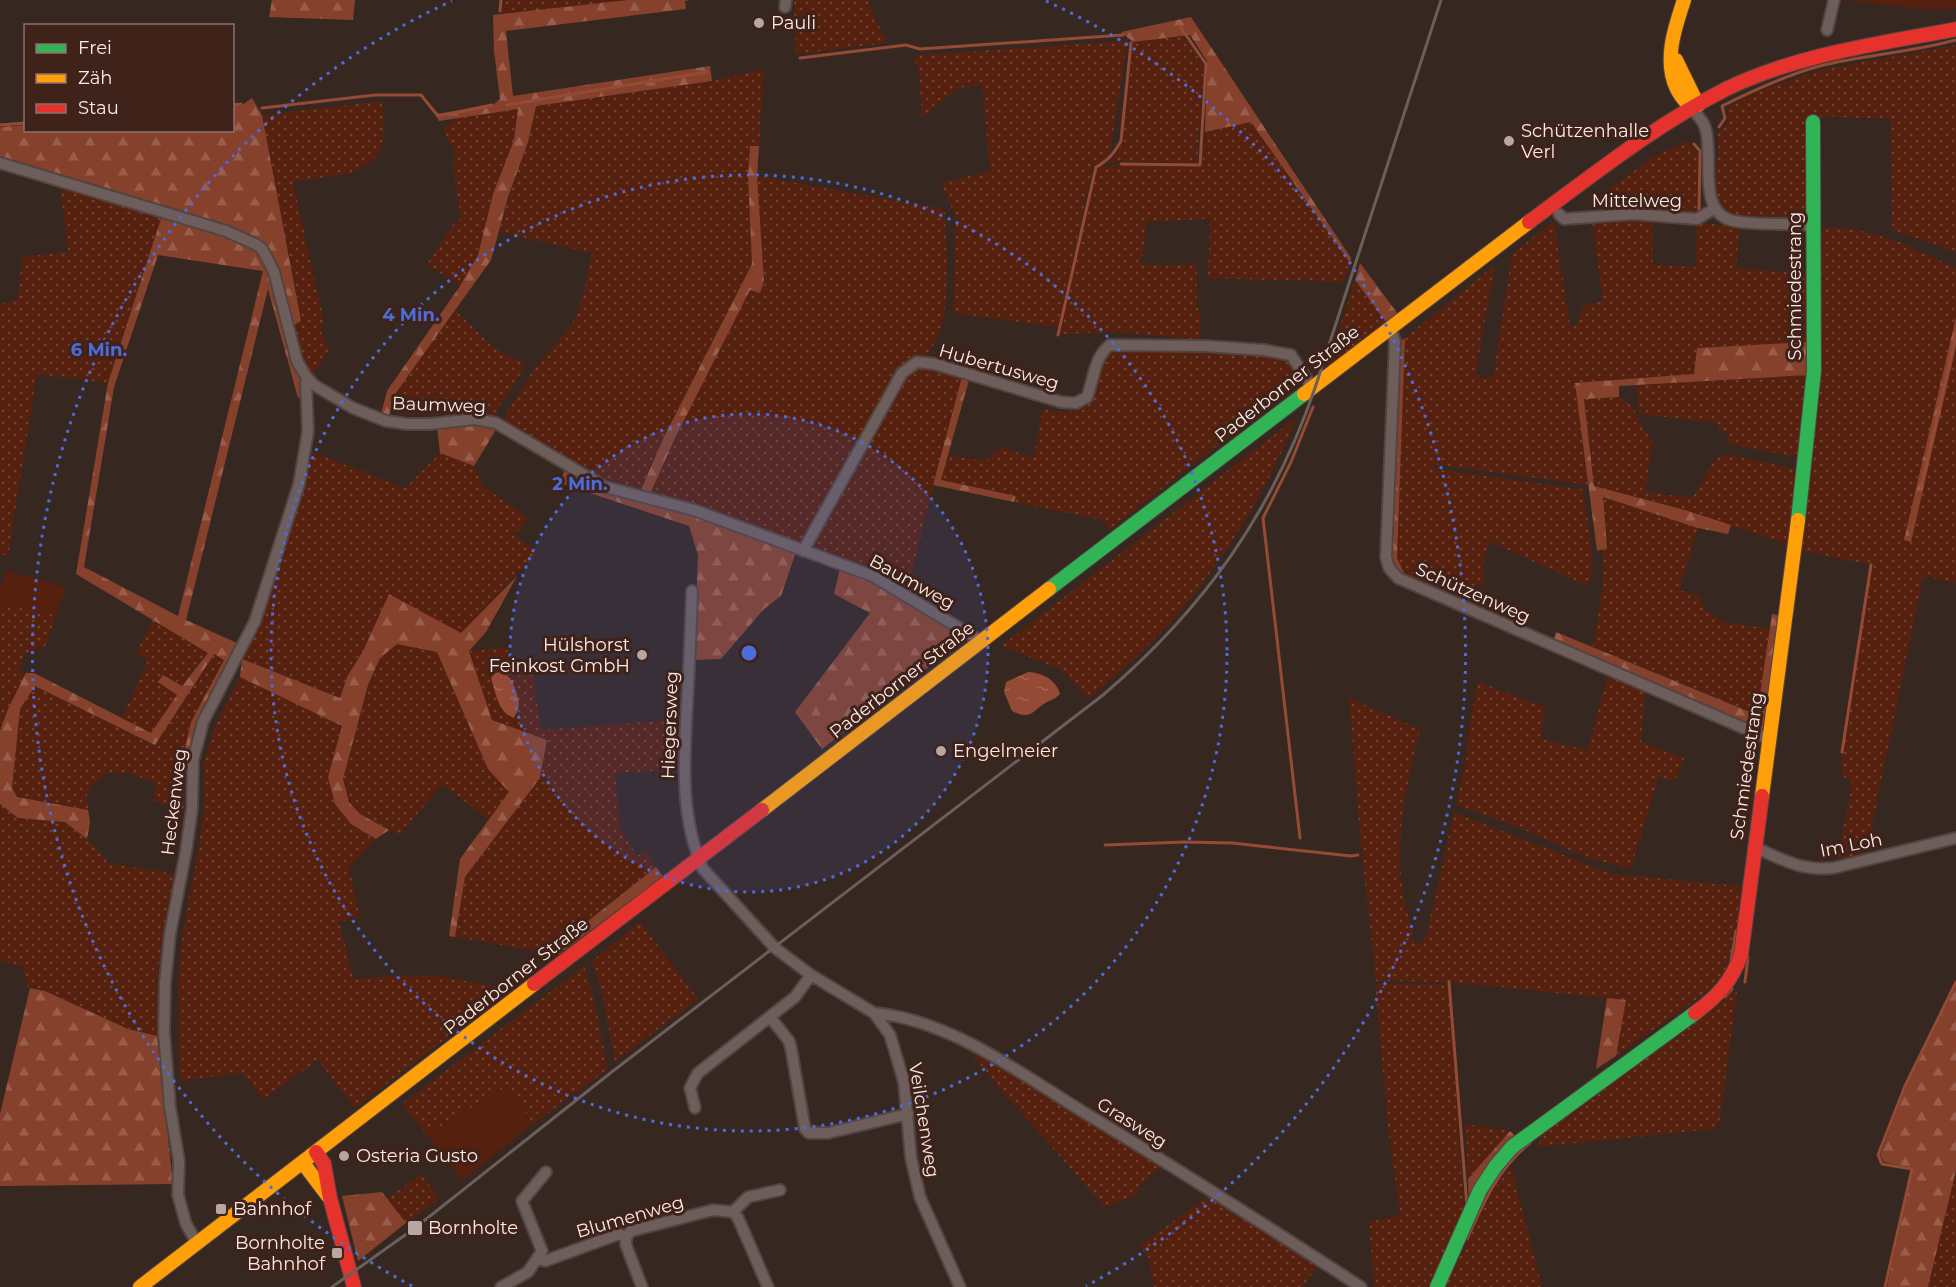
<svg xmlns="http://www.w3.org/2000/svg" width="1956" height="1287" font-family="Montserrat,sans-serif">
<style>
.grass{fill:url(#grass-dots)}
.forest{fill:url(#forest-firs);fill-rule:evenodd}
.green{fill:#56200f}
.water{fill:url(#water-ripples)}
.lines{fill:none;stroke-linecap:round;stroke-linejoin:round}
.stream{stroke:#944a35;stroke-width:3}
.street-casing{stroke:#524440;stroke-width:14}
.fast-casing{stroke:#524440;stroke-width:16}
.slow-casing{stroke:#524440;stroke-width:16}
.jam-casing{stroke:#524440;stroke-width:16}
.street{stroke:#6d5e5b;stroke-width:10}
.fast{stroke:#30b455;stroke-width:14}
.slow{stroke:#ff9f0a;stroke-width:14}
.jam{stroke:#e5322d;stroke-width:14}
.rail{stroke:#6b5e5b;stroke-width:3}
.ring{fill:none;stroke:#4a6ddb;stroke-width:3;stroke-dasharray:3 6}
.poi-dot{fill:#b7a6a1;stroke:#3f2219;stroke-width:2}
.labels{text-anchor:middle;dominant-baseline:central;stroke-width:6;stroke-linejoin:round;paint-order:stroke}
.poi-label{font-size:18px;fill:#fcebe6;stroke:#3f2219;text-anchor:start}
.street-label{font-size:18px;fill:#fcebe6;stroke:#3f2219}
.centre{fill:#4a6ddb;stroke:#3f2219;stroke-width:3}
.ring-label{font-size:18px;text-anchor:middle;font-weight:bold;fill:#4a6ddb;stroke:#3f2219;stroke-width:6;stroke-linejoin:round;paint-order:stroke}
</style>
<defs>
<pattern id="grass-dots" width="8" height="8" patternUnits="userSpaceOnUse" patternTransform="scale(1.5)"><rect width="8" height="8" fill="#56200f"/><path d="M2 2h.1M6 6h.1" fill="none" stroke="#6f4132" stroke-width="1.8" stroke-linecap="round"/></pattern>
<pattern id="forest-firs" width="22" height="20" patternUnits="userSpaceOnUse" patternTransform="scale(1.5)"><rect width="22" height="20" fill="#86412c"/><path d="M5 1l3.5 6h-7zM16 11l3.5 6h-7z" fill="#985d4b"/></pattern>
<pattern id="water-ripples" width="26" height="14" patternUnits="userSpaceOnUse" patternTransform="scale(1.5)"><rect width="26" height="14" fill="#944a35"/><path d="M2 4q2-2 4 0t4 0M15 11q2-2 4 0t4 0" fill="none" stroke="#a46452"/></pattern>
</defs>
<rect width="100%" height="100%" fill="#372721"/>
<path class="grass" d="M504 0H628L503 14Z
M794 0H869L870 7 887 43 796 54Z
M1183 36 1204 66 1197 163 1121 161 1107 164 1115 156 1123 142 1133 42Z
M1127 41 1110 154 1104 160 1093 165 1058 327 953 313 956 218 941 183 990 171 982 85 958 88 922 118 919 70 914 60 918 55Z
M1956 45V252L1892 230 1891 119 1808 116 1807 212 1801 218 1735 215C1706 207 1715 175 1718 152 1719 146 1718 139 1717 133 1728 127 1729 120 1727 108L1762 90 1821 70Z
M764 69 759 146H750L748 176 752 264 664 437 640 492 587 471 507 424 505 416 534 369 572 325 584 292 592 253 499 232C510 189 526 149 536 106L712 81Z
M382 101C384 131 390 162 353 170L352 173 293 182 324 322 320 329 329 349 312 376 300 355 293 327 301 321 262 115Z
M518 109 514 140 493 194 478 255 460 286 427 264 452 226 461 218 453 171 455 153 443 129 458 118Z
M1251 122 1350 263 1344 282 1208 278 1210 219 1147 222 1141 265H1197V305L1200 312V340L1121 332 1060 334 1097 167 1122 165 1202 166 1205 132Z
M1686 141 1698 153V213L1608 210 1600 196 1653 157Z
M757 176 943 209 945 213C946 247 952 310 936 340 933 346 928 353 923 359H915L803 542 798 544 650 494 675 438 750 290 760 292 764 281Z
M60 186 161 217 108 383 37 374 8 556 0 554V304L18 300 22 257 68 252Z
M1632 218 1652 220 1653 265 1697 267 1696 223 1740 226 1736 268 1807 274 1808 342 1697 348 1694 374 1576 383 1588 485 1433 464 1434 469 1582 489C1588 522 1596 554 1589 587L1489 541 1484 561V585L1476 584 1474 586 1473 605 1425 581 1405 575 1397 558 1405 338 1495 265 1476 372 1480 378 1493 377 1512 254 1554 221 1570 326 1577 325 1583 307 1603 300 1592 221Z
M1826 227 1858 230 1895 240 1956 268V317L1905 540 1911 541 1956 347V583L1923 576 1866 856 1837 862 1852 783 1842 775 1841 764 1871 565 1799 550 1820 311 1822 233Z
M1355 280 1386 322 1326 368Z
M455 310 494 348 526 365 493 417C459 412 425 417 391 412L395 394Z
M1117 349 1262 354 1287 359 1302 380 1110 529 1102 520 1014 502 1015 496 941 480 948 455 985 461 1002 447 1033 458 1043 409C1120 427 1081 357 1117 349Z
M919 367 935 368 962 377 933 485 907 593 814 549 810 543 900 382 913 369Z
M1808 375 1800 455 1794 457 1726 443 1728 432 1718 429V425L1716 423 1639 414 1637 385Z
M1619 397 1633 407 1641 425 1653 442 1645 491 1689 498 1694 495 1715 459 1720 456 1730 455 1792 468 1798 471 1787 544 1685 510 1594 486 1584 398Z
M1297 417C1259 508 1206 592 1134 659 1119 673 1104 685 1089 698L1060 669 1001 646Z
M310 451 405 488 440 453 474 466 483 486 528 518 515 536 537 552 461 634 389 595 363 651 347 677 340 698 242 659 258 623 303 485Z
M1602 497 1698 528 1679 590 1699 596 1705 610 1724 622 1770 629 1758 715 1593 647C1598 615 1606 582 1602 549L1607 548Z
M0 604 56 615 44 649 37 646 33 655 25 652 19 672 26 673 8 709 0 731Z
M153 620 208 652 182 686 163 675 158 681 178 695 151 733 122 718 148 660 136 653Z
M397 644 437 652 488 769 509 792 489 820 442 784 400 835 360 814 349 802 343 779 368 686 380 658Z
M507 647 509 663 532 660 536 700 537 701 541 730 683 719 678 770 615 773 620 827 637 856 646 851 656 867 548 953 455 937 465 877 540 778 547 740 492 720 469 651Z
M214 654 224 659 191 722 182 761 184 811 152 800 157 784 125 771 122 776 113 772 105 774 95 783 87 793 88 810 17 797 12 788 20 709 34 685 154 745Z
M1608 674 1645 692 1641 742 1684 758 1675 782 1659 776 1631 868 1589 859 1520 828 1456 805 1467 756 1470 722 1478 682 1545 707 1541 739 1588 750Z
M240 677 342 726 328 777 335 804 351 824 376 839 349 867 360 917 339 922 354 979 388 976H439L510 989 355 1108 318 1060 263 1099 242 1073 180 1081 178 985 182 937 198 851 204 811V762L215 726Z
M1349 698 1420 729C1409 777 1396 826 1401 876 1403 898 1410 922 1415 944H1421L1427 933 1454 812 1612 874 1741 886 1737 930H1734L1730 959 1722 977 1704 994 1616 1056 1626 1000 1449 982 1376 981 1362 856Z
M0 804 18 818 65 822 87 839 109 863 175 874 163 932 157 985V1036L128 1029 45 991 26 986 23 967 0 961Z
M640 922 698 999 615 1062 603 997 592 961Z
M584 966 594 999 608 1069 533 1124 507 1086 427 1135 402 1104Z
M1375 984H1448L1464 1209 1429 1287H1374L1369 1222 1400 1215 1388 1127Z
M1732 992H1737L1719 1124 1714 1129 1538 1147 1542 1135 1707 1014Z
M963 1043 984 1053 1160 1167 1139 1186 1136 1196 1105 1207 1001 1090Z
M1466 1124 1510 1131 1468 1179Z
M1511 1166 1542 1287H1445L1491 1193Z
M1956 1170V1287H1928Z
M421 1174 439 1199 406 1223 387 1199Z
M1208 1196 1317 1266 1303 1287H1154L1148 1256 1139 1246Z"/>
<path class="forest" d="M272 0H355L353 20 269 17Z
M628 0H690L685 1 686 9 506 31 513 96 710 66 712 81 536 106 528 142 508 197 491 260 395 394 389 416 381 414 387 391 460 286 478 255 493 194 514 140 518 109 439 121 435 114 492 106 500 99 494 51 493 15Z
M1191 17 1351 258 1350 263 1251 122 1205 132 1207 61 1190 35 1133 42 1121 32Z
M252 98 262 115 301 321 286 330 301 374 304 395 298 398 268 289 186 620 239 644 196 723 186 762 182 761 191 722 224 660 214 654 155 745 35 686 20 709 12 788 17 797 88 810 90 822 87 839 65 822 18 818 0 804V731L8 709 26 673H34L151 733 177 695 158 682 163 675 182 686 208 653 76 574 108 383 165 206 0 156V127L25 125 26 130H232L233 106 242 105ZM158 255 263 271 178 616 84 567 114 387Z
M750 146H759L757 176 764 281 760 293 750 290 675 438 650 494 640 492 664 437 752 264 748 176Z
M1360 263 1398 314 1386 322 1355 280Z
M1956 317V347L1911 542 1904 540Z
M1405 338 1397 558 1405 575C1395 572 1393 566 1390 555L1399 343Z
M1808 342V375L1619 386V397L1584 399 1594 486 1685 510 1731 525 1728 534 1698 528 1603 497 1607 548 1597 551 1575 383 1694 374 1697 348Z
M962 377 969 380 941 480 1016 496 1014 502 933 485Z
M471 424 497 428 474 466 440 453 437 425Z
M565 468 693 513 796 552 781 596 764 609 721 659 694 660 698 555 689 526 560 483Z
M840 568 871 578 966 638 822 749 795 712 870 613 834 594Z
M517 576 486 632 469 651 492 720 547 740 540 778 465 877 455 937 449 936 460 859 509 792 488 769 437 652 397 644 380 658 368 685 343 779 349 802 360 814 389 830 376 839 351 824 335 804 328 777 342 726 240 677 242 659 340 698 347 677 363 651 389 594 461 633Z
M1772 614 1783 616 1766 734 1553 641 1556 632 1757 715Z
M656 867 663 876 558 955 548 953Z
M1956 985V1170L1928 1287H1887L1913 1168 1884 1162 1880 1155 1906 1087Z
M30 988 45 991 128 1029 157 1036 173 1184 0 1186V1114Z
M1607 998 1626 1000 1616 1056 1596 1069Z
M1510 1131 1516 1137 1469 1206 1468 1179Z
M382 1192 406 1223 358 1261 342 1196Z"/>
<path class="green" d="M1842 0H1956V8L1936 10Z
M6 571 63 586 65 590 56 615 0 604V589Z
M507 1086 533 1124 462 1180 427 1135Z"/>
<path class="water" d="M501 672 510 678C516 690 524 705 514 717 499 715 495 691 491 678L495 673Z
M1028 672C1042 673 1056 679 1060 694 1055 699 1053 699 1047 702 1032 710 1032 721 1012 711L1004 692 1006 682Z"/>
<g class="lines">
<path class="stream" d="M500 11 501 0
M800 58 906 45 920 49 1123 35
M232 105 241 104
M507 105 707 72
M262 108 375 95H421L438 116 492 105
M0 125 26 123
M1719 127 1725 118 1722 106C1754 90 1786 75 1820 66 1865 55 1912 52 1956 40
M1694 144 1700 151 1699 212
M1121 164 1200 165 1206 64 1181 28
M1058 335 1096 167C1109 160 1114 153 1121 141L1131 43
M1921 488 1956 334
M1842 752 1871 565
M1300 838 1263 518 1291 462 1313 407
M1105 845 1184 842 1232 843 1351 856 1358 855
M1731 961 1736 931
M1449 982 1467 1206
M1745 982 1748 957
M1725 997 1732 989
M1467 1239C1483 1203 1499 1167 1530 1143
M1885 1287 1912 1169 1882 1164 1878 1155 1905 1086 1956 982"/>
<g class="street-casing">
<path id="street" d="M785 7 786 0
M1827 30 1834 0
M1691 108C1696 114 1703 120 1705 127 1715 155 1695 213 1734 221 1760 226 1787 222 1813 226
M0 163 226 231 255 244 261 248 266 256 274 272 297 361 305 375 314 385 353 408 386 421 407 424H430L475 419 496 423 605 487 694 510 873 576 981 641
M1559 214 1564 219 1633 214 1697 219 1714 209
M1390 328 1395 341 1386 557 1389 568 1398 578 1769 739
M803 551 902 373 917 362 935 364 1061 402 1076 403 1087 397C1094 379 1094 357 1110 345L1205 346 1264 350 1291 355 1312 387
M692 591C691 629 689 668 687 706 684 762 680 817 703 869L775 948 811 975 874 1013 890 1035 904 1082 911 1158 920 1197 960 1287
M1754 847C1784 860 1800 871 1833 868L1956 838
M874 1013C951 1020 1021 1074 1085 1113 1178 1169 1270 1228 1361 1287
M770 1017 789 1041 791 1048 805 1129 809 1133H828L908 1114
M695 1108 690 1088 698 1073 795 997 811 975
M733 1212 738 1218 768 1287
M626 1237 631 1231 713 1210 733 1212 748 1197 780 1190
M626 1237V1245L642 1287
M197 1243 186 1224 178 1195 179 1161 170 1107 164 1032 165 984 170 934 186 851 192 809 193 761 203 722 255 621 299 484 308 431 306 382 308 379
M537 1259 545 1261 619 1234 626 1237
M501 1287 528 1272 542 1251 522 1201 546 1172"/>
</g>
<g class="fast-casing">
<path id="fast" d="M1798 520 1814 371 1813 122
M1049 589 1304 394
M1437 1287 1480 1190 1495 1167 1512 1147 1695 1013"/>
</g>
<g class="slow-casing">
<path id="slow" d="M1684 0C1675 27 1663 61 1677 89 1680 96 1686 102 1691 108
M1676 60 1698 105
M1304 394 1529 222
M1762 796 1798 520
M762 810 1049 589
M303 1163 328 1196
M140 1287 534 984"/>
</g>
<g class="jam-casing">
<path id="jam" d="M1529 222C1593 175 1655 125 1726 89 1798 54 1879 44 1956 29
M534 984 762 810
M1695 1013C1718 996 1731 982 1741 955L1762 796
M316 1152 324 1164 330 1198 354 1287"/>
</g>
<use href="#street" class="street"/>
<use href="#fast" class="fast"/>
<use href="#slow" class="slow"/>
<use href="#jam" class="jam"/>
<path class="rail" d="M332 1287 415 1228 613 1071 1103 695C1204 609 1273 512 1316 385L1441 0"/>
</g>
<circle cx="749" cy="653" r="239" fill="#4a6ddb" fill-opacity=".12"/>
<g class="ring">
<circle cx="749" cy="653" r="239"/>
<circle cx="749" cy="653" r="478"/>
<path d="M412 1286A717 717 0 0 1 452 1M1046 1A717 717 0 0 1 1086 1286"/>
</g>
<g class="poi-dot">
<circle cx="759" cy="23" r="6"/>
<circle cx="1509" cy="141" r="6"/>
<circle cx="642" cy="655" r="6"/>
<circle cx="941" cy="751" r="6"/>
<circle cx="344" cy="1156" r="6"/>
<rect x="215" y="1203" width="12" height="12" rx="3"/>
<rect x="407" y="1220" width="16" height="16" rx="3"/>
<rect x="331" y="1247" width="12" height="12" rx="3"/>
</g>
<g class="labels">
<g class="poi-label">
<text x="771" y="23">Pauli</text>
<text x="1521" y="131">Schützenhalle<tspan x="1521" dy="21">Verl</tspan></text>
<text x="630" y="645" text-anchor="end">Hülshorst<tspan x="630" dy="21">Feinkost GmbH</tspan></text>
<text x="953" y="751">Engelmeier</text>
<text x="356" y="1156">Osteria Gusto</text>
<text x="233" y="1209">Bahnhof</text>
<text x="428" y="1228">Bornholte</text>
<text x="325" y="1243" text-anchor="end">Bornholte<tspan x="325" dy="21">Bahnhof</tspan></text>
</g>
<g class="street-label">
<text x="1637" y="201">Mittelweg</text>
<text transform="translate(1795 286) rotate(-90)">Schmiedestrang</text>
<text transform="translate(999 367) rotate(16)">Hubertusweg</text>
<text transform="translate(1287 384) rotate(-38)">Paderborner Straße</text>
<text transform="translate(439 405) rotate(2)">Baumweg</text>
<text transform="translate(912 582) rotate(29)">Baumweg</text>
<text transform="translate(1473 593) rotate(24)">Schützenweg</text>
<text transform="translate(902 680) rotate(-38)">Paderborner Straße</text>
<text transform="translate(670 725) rotate(-88)">Hiegersweg</text>
<text transform="translate(1747 766) rotate(-82)">Schmiedestrang</text>
<text transform="translate(174 802) rotate(-83)">Heckenweg</text>
<text transform="translate(1851 845) rotate(-11)">Im Loh</text>
<text transform="translate(516 976) rotate(-38)">Paderborner Straße</text>
<text transform="translate(924 1120) rotate(81)">Veilchenweg</text>
<text transform="translate(1132 1123) rotate(32)">Grasweg</text>
<text transform="translate(630 1217) rotate(-16)">Blumenweg</text>
</g>
</g>
<circle cx="749" cy="653" r="9" class="centre"/>
<g class="ring-label">
<text x="411" y="321">4 Min.</text>
<text x="99" y="356">6 Min.</text>
<text x="580" y="490">2 Min.</text>
</g>
<rect x="24" y="24" width="210" height="108" fill="#3f2219" stroke="#8b726b" stroke-width="1.5"/>
<rect x="36" y="44" width="30" height="9" fill="#30b455" stroke="#8b726b" stroke-width="1.5"/>
<text x="78" y="54" font-size="18" fill="#fcebe6">Frei</text>
<rect x="36" y="74" width="30" height="9" fill="#ff9f0a" stroke="#8b726b" stroke-width="1.5"/>
<text x="78" y="84" font-size="18" fill="#fcebe6">Zäh</text>
<rect x="36" y="104" width="30" height="9" fill="#e5322d" stroke="#8b726b" stroke-width="1.5"/>
<text x="78" y="114" font-size="18" fill="#fcebe6">Stau</text>
</svg>
